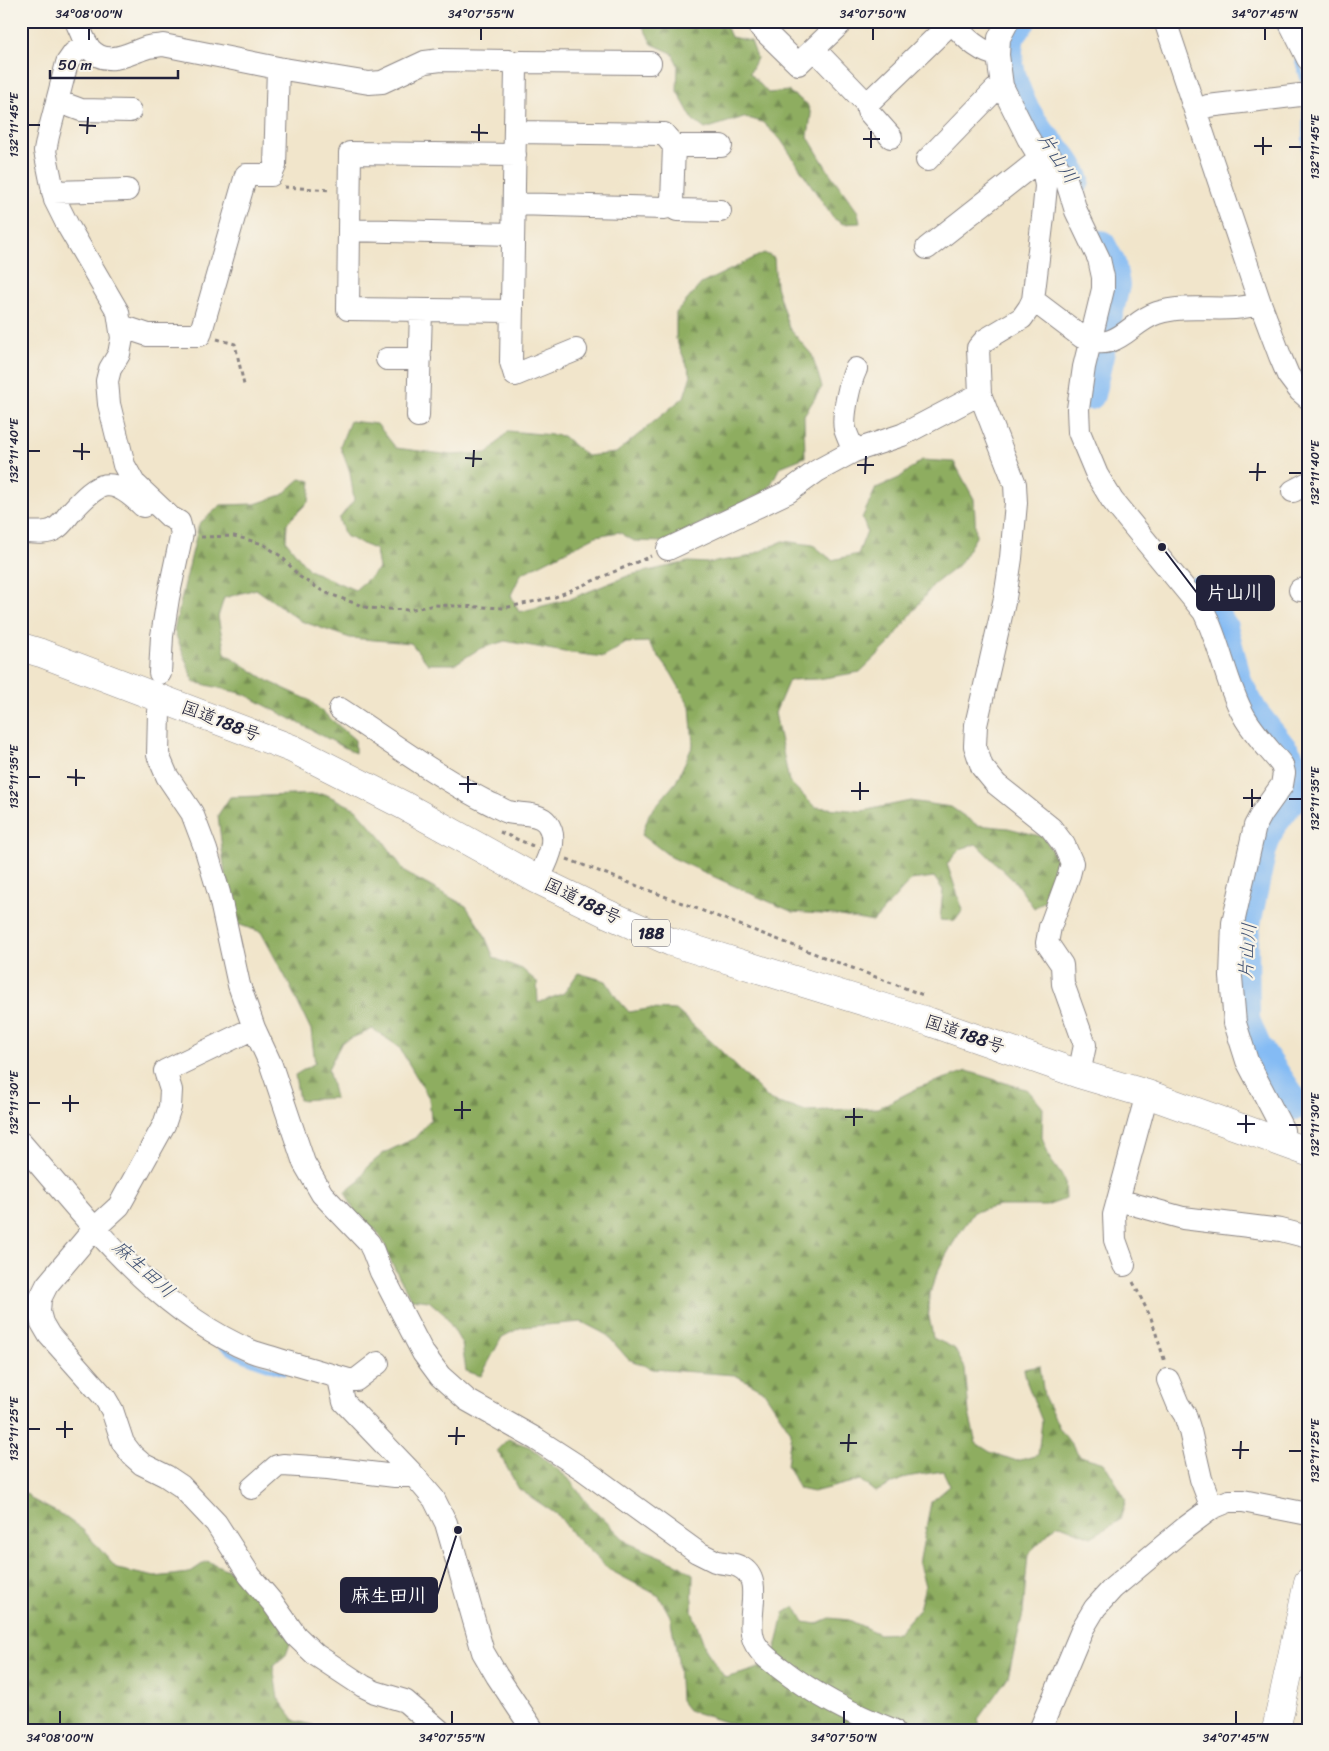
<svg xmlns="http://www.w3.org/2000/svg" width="1329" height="1751" font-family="Sriracha,'Klee One',sans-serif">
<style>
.forest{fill:url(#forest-firs);stroke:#58684e}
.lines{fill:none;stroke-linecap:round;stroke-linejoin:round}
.stream{stroke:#84bbf4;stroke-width:5}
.river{stroke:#84bbf4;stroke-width:30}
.minor-casing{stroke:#8a8483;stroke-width:24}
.major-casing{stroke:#8a8483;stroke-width:29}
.highway-casing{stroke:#8a8483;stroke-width:29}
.path{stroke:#8a8483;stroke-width:3;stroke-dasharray:4 4;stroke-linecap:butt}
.minor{stroke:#fff;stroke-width:22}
.major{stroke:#fff;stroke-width:28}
.highway{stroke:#fff;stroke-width:28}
.ticks{fill:none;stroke:#22223b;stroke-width:2}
.labels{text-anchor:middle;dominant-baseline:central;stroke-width:4.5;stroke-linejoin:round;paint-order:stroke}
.shield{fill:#f7f3e8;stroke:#62616f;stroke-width:1}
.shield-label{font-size:16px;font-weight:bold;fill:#22223b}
.street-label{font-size:18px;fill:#22223b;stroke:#f7f3e8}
.water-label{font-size:19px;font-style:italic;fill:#3f5072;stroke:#f7f3e8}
.leader{fill:none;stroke:#22223b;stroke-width:2}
.callout-dot{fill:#22223b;stroke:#f7f3e8;stroke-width:2}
.callout{fill:#22223b;stroke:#22223b;stroke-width:2}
.callout-label{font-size:19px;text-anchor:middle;font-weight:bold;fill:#fff}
.neatline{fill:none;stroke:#22223b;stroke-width:2}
.ticks-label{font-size:12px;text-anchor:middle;fill:#22223b}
</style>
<defs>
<pattern id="forest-firs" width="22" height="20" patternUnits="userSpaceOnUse" patternTransform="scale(1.25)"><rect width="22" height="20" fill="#8ead61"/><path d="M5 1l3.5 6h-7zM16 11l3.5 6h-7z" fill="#748c51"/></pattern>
</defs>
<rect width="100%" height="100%" fill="#f7f3e8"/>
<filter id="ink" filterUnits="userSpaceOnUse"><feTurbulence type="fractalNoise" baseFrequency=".02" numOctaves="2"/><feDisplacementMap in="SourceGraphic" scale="10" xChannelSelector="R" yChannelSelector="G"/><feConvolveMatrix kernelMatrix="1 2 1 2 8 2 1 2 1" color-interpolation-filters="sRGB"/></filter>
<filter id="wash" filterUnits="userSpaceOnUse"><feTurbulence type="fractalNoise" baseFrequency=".0096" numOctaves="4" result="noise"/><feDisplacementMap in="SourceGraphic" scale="20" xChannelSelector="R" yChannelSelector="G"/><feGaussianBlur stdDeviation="1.12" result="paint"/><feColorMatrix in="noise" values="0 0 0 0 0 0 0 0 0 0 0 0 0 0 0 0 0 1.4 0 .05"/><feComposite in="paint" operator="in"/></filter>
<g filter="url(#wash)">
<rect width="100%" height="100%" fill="#f1e5cb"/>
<path class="forest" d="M640 21H724L731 37 751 41 757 58 750 73 768 93 788 91 807 104 811 114 808 137 829 172 858 212 860 223 843 224 833 218 781 140 762 122 744 117 705 129 693 120 677 91 678 65 672 53 652 44Z
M764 253 774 258 776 286 789 328 812 355 822 387 804 415 805 457 780 467 768 490 664 542 634 541 619 532 596 536 521 574 511 595 519 612 570 599 630 575 688 562 708 563 747 557 783 541 813 545 832 560 858 554 867 531 862 518 876 488 899 478 922 460 954 462 974 499 976 537 959 565 933 585 888 645 860 672 818 679 789 680 775 713 789 781 815 807 862 811 910 801 951 807 977 825 1008 828 1044 837 1056 858 1055 894 1034 908 1016 883 976 844 960 849 947 864 963 910 955 921 940 920 943 890 934 877 911 880 873 922 835 915 793 912 756 896 671 857 642 835 649 814 676 782 693 745 690 706 671 673 648 642 626 643 604 657 564 652 505 641 479 649 455 664H428L411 643 350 638 301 621 256 589 224 598 218 617 225 653 268 681 309 700 355 740V753L244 694 194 682 174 630 199 524 221 505 255 504 282 495 300 479 311 481 309 501 287 523 286 541 309 570 355 590 379 569 376 550 345 536 339 519 354 500 350 472 340 446 350 421 377 424 396 448 451 455 488 453 508 431 563 436 587 456 616 453 684 397 691 375 676 339V313L701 284Z
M325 794 356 809 382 839 406 873 466 906 484 934 494 958 522 969 537 982 538 1003 564 993 578 973 606 981 616 997 629 1012 648 1009 676 1010 714 1044 771 1101 806 1111 878 1108 920 1087 967 1071 1028 1090 1043 1108 1042 1137 1050 1159 1065 1180 1066 1199 1046 1206H999L974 1212C956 1238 930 1275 928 1307 928 1317 932 1328 933 1338L954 1348 965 1368 969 1413 976 1443 990 1452 1017 1461 1038 1455 1042 1421 1027 1383 1024 1369 1040 1366 1044 1396 1060 1429 1080 1456 1104 1463 1126 1499 1120 1520 1091 1537 1058 1524 1028 1554 1023 1613 1008 1677 978 1719 981 1730H738L734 1725 688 1710 680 1700 678 1660 670 1616 659 1596 608 1569 574 1536 559 1516 519 1489 497 1450 508 1439 530 1447 568 1478 588 1504 628 1543 678 1564 693 1574 692 1611 706 1650 725 1678C737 1674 753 1672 764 1665 778 1654 780 1629 784 1613L795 1606 804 1622 816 1624 830 1618 849 1620 879 1634 898 1633 919 1609 925 1586 919 1564 931 1502 950 1486 943 1471 906 1477 875 1492 860 1480 813 1492 799 1489 787 1465 791 1432 763 1390 735 1375 653 1369 628 1359 607 1335 582 1322 522 1327 502 1337 481 1376 466 1371 462 1344 445 1315 429 1301 411 1299 389 1258 384 1242 375 1229 362 1226 345 1192 359 1181 367 1167 384 1153 415 1138 431 1119 429 1098 399 1047 373 1029 342 1042 328 1069 335 1098 299 1100 295 1075 315 1063 311 1030 287 980 261 932 237 924 226 883 218 815 230 797Z
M26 1493 33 1500 62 1515 83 1530 117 1569 155 1577 189 1573 207 1561 233 1572 268 1605 291 1641 286 1655 273 1666 278 1698 295 1721 333 1730H21V1494Z"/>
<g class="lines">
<path class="stream" d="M1277 21 1282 30
M1297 60 1306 90
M1305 101 1304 181 1308 200
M220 1347C240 1360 261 1367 284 1373"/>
<path class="river" d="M1021 21C1017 26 1012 32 1010 37 1002 66 1021 109 1039 131 1052 148 1069 161 1075 181
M1090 395 1115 285 1111 264 1101 245
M1198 591 1223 627 1238 684 1253 712 1288 756 1298 774V787L1289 802 1270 827 1262 849 1246 924 1244 943 1245 1020 1256 1046 1296 1105"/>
</g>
</g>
<g filter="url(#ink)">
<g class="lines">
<g class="minor-casing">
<path id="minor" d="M76 21C80 30 84 41 90 49 107 68 129 53 148 47 153 46 158 46 163 45L278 68 369 83 382 82 425 62 441 60 509 61 516 68 511 362 515 375 576 350
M754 21 798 64 843 21
M1008 21 999 38 998 55 1002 86 1028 138 1042 161 1046 186 1043 217 1033 300 1029 308 1022 318 985 340 978 348 980 394 1015 484 1016 503 1011 558 1005 598 976 725 975 746 982 767 996 784 1051 828 1064 845 1072 863 1069 875 1050 927 1047 943 1062 965 1063 984 1085 1045 1079 1074
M1165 21 1260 303 1280 356 1288 375 1300 391 1308 398
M1289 21 1308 59
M87 44 74 53 67 63 48 136 45 151 55 200 68 226 118 312 122 338 119 354 110 369 107 381 109 404 124 465 134 483 170 517 179 522 182 533 168 598 162 636 160 673
M814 49 867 104 868 111 891 137
M514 66 520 62 650 63
M57 101 81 110 130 111
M867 104 952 22C963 36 979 52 998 55
M1196 111 1208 106 1300 95H1308
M515 132 664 134 674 146H721
M927 160 995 90 1002 86
M53 192 127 190
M514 204 665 208 672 202 674 146
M668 205 677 210 720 211
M349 230 513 234
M927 248 1035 163 1051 158 1066 179 1076 211 1099 259 1103 277V289L1084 367 1078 409 1079 432 1097 475 1112 500 1204 612C1221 646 1226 684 1244 716 1254 734 1270 750 1282 765L1284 773 1282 785 1262 813 1255 826 1233 923 1231 977 1235 1023 1247 1061 1283 1130 1284 1143
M1033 300 1082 337C1117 355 1129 322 1157 313 1191 302 1227 315 1260 303
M512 311 348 309 350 153 515 155
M121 326 148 335H200L246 175H271L275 166 278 68
M387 359H420
M418 416 421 310
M854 451C851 444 847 436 845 429 842 416 850 381 856 369
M1293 491 1308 483
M21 532C33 532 45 535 55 529 62 525 66 518 71 512 99 481 110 474 143 506
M668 549 788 492 817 471 854 451 902 435 980 394
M1300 590 1308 589
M340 709C389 741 439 778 491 804 497 806 502 810 508 812 520 815 539 812 547 823 560 840 546 863 538 880
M159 712 158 755 167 776 192 813 206 850 219 893 239 985 254 1028 271 1065 304 1163 322 1194 369 1243 373 1251 381 1272 423 1353 440 1376 467 1400 536 1439 584 1470 697 1552C703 1555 709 1558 715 1561 723 1564 733 1563 740 1567 767 1580 742 1622 756 1645 762 1655 771 1661 780 1668 816 1696 851 1714 893 1730
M254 1028 165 1071 171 1090 170 1107 164 1125 119 1206 95 1228 47 1285 40 1299 39 1312 42 1323 49 1335 105 1398 112 1410 123 1443 133 1456 142 1464 166 1476 181 1486 216 1523 250 1576 272 1602 296 1636 316 1655 363 1686 375 1692 405 1701 439 1730
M21 1143C89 1221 153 1309 251 1351 261 1355 273 1357 283 1361 305 1367 327 1374 349 1380H356L378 1363
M1118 1200 1183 1218 1281 1230 1308 1237
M1124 1265 1115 1240 1114 1215 1147 1094
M341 1378 340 1383 344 1402 411 1472 434 1499 446 1523 483 1652 497 1676 533 1730
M1168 1380 1178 1404 1185 1415 1190 1431 1201 1479 1212 1508
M252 1488 277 1466 283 1465 328 1468 395 1476H408L411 1472
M1040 1730 1083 1628 1095 1608 1113 1588 1185 1528 1212 1508 1229 1501H1243L1308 1514"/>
</g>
<g class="major-casing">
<path id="major" d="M1276 1730 1308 1582"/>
</g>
<g class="highway-casing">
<path id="highway" d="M21 647 41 653 293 749 403 805 538 880 608 914 671 942 930 1022 1079 1074 1147 1094 1308 1152"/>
</g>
<path class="path" d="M284 187 330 190
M217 339 235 344 244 385
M201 537 234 536 263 544 282 557 300 577 324 592 368 608 408 610 435 605 504 608 555 597 651 556
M500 832 533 846
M567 859 923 995
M1133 1282 1151 1318 1165 1362"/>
<use href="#minor" class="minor"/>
<use href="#major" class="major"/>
<use href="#highway" class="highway"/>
</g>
</g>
<path class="ticks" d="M89 40V28M481 40V28M873 40V28M1265 40V28M28 125H40M79 125 96 126M471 132 488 133M87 134 88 117M863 139H880M479 141V124M1254 146H1272M1289 147H1302M871 148V131M1263 155V137M28 451H40M73 451 90 452M465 458 482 459M82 460V443M857 465H874M473 467 474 450M1249 472H1266M1289 473H1302M865 474 866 456M1257 481 1258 463M28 777H40M67 777 85 778M459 784H477M76 786V769M851 791H869M468 793V776M1243 798H1261M1289 799H1302M860 800V782M1252 807V789M28 1103H40M62 1103H79M454 1110H471M70 1112V1095M845 1117H863M462 1119V1101M1237 1124H1255M1289 1125H1302M854 1126V1108M1246 1133V1115M28 1429H40M56 1429H73M448 1436H465M65 1438V1421M840 1443H857M456 1445 457 1427M1232 1450H1249M1289 1451H1302M848 1452 849 1434M1240 1459 1241 1441M60 1724V1711M452 1724V1711M844 1724V1711M1236 1724V1711"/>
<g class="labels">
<rect class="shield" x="632" y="919.5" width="38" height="27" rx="4"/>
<g class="shield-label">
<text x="651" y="933">188</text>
</g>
<g class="street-label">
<text transform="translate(221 721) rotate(21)">国道188号</text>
<text transform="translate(583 901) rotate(26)">国道188号</text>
<text transform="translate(965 1034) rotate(19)">国道188号</text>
</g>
<g class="water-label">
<text transform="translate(1058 158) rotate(57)">片山川</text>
<text transform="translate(1247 951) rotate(-86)">片山川</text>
<text transform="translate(144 1269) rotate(42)">麻生田川</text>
</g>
</g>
<path class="leader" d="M1162 547L1197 593M458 1530L437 1595"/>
<g class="callout-dot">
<circle cx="1162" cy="547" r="5"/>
<circle cx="458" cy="1530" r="5"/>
</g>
<g class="callout">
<rect x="1197" y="576" width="77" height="34" rx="5"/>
<rect x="341" y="1578" width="96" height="34" rx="5"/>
</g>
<g class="callout-label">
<text x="1235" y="599">片山川</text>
<text x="389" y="1602">麻生田川</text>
</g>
<rect width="1329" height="1751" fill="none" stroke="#f7f3e8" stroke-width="55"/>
<path d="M50 70v8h128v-8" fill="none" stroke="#22223b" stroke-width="2.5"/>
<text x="58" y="70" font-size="15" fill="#22223b" stroke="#f7f3e8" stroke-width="4" paint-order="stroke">50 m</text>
<rect x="28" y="28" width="1274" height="1696" class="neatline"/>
<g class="ticks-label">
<text x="89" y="18">34°08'00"N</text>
<text x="481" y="18">34°07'55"N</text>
<text x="873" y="18">34°07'50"N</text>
<text x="1265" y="18">34°07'45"N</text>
<text transform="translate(14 125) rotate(-90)" y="4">132°11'45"E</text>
<text transform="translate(1315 147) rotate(-90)" y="4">132°11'45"E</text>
<text transform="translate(14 451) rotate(-90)" y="4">132°11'40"E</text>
<text transform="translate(1315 473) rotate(-90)" y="4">132°11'40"E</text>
<text transform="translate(14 777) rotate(-90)" y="4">132°11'35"E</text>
<text transform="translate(1315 799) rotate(-90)" y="4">132°11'35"E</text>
<text transform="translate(14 1103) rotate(-90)" y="4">132°11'30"E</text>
<text transform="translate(1315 1125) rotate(-90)" y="4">132°11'30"E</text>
<text transform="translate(14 1429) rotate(-90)" y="4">132°11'25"E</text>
<text transform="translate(1315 1451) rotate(-90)" y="4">132°11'25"E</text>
<text x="60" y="1742">34°08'00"N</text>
<text x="452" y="1742">34°07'55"N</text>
<text x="844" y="1742">34°07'50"N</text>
<text x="1236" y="1742">34°07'45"N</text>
</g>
</svg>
